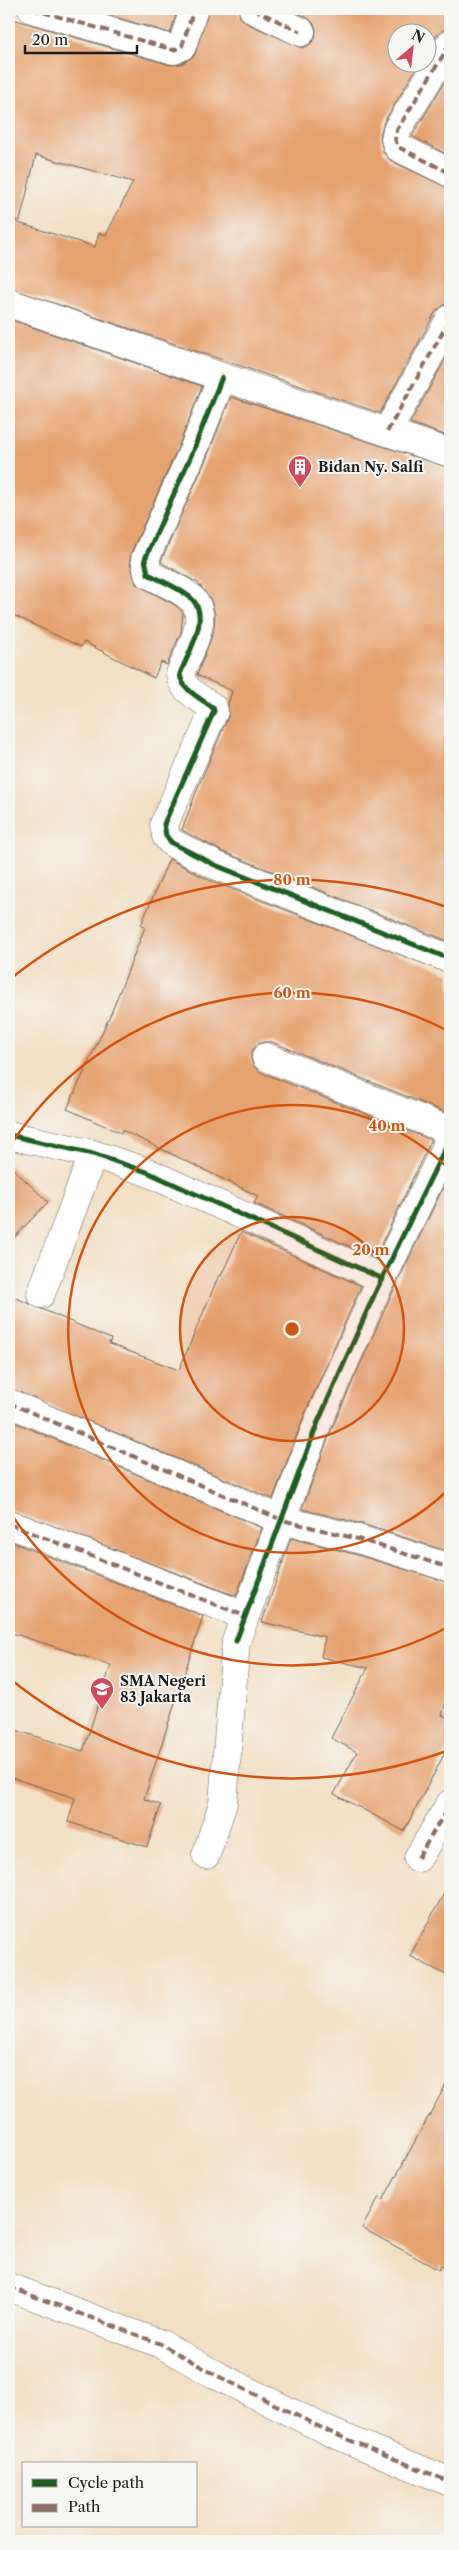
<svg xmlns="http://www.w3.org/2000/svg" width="459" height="2550" font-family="'Libre Caslon Text',serif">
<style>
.building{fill:#e5a371}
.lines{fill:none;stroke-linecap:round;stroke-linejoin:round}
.minor-casing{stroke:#676056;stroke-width:29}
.minor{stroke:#fff;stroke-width:28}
.quiet{stroke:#8d6e63;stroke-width:4;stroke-dasharray:8 4;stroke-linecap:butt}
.cycleway-casing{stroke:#f6f6f2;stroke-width:8}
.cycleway{stroke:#1b5e20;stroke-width:5}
.ring{fill:none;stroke:#d4530e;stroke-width:2.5}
.labels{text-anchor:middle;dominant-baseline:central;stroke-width:4;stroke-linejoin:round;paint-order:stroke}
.poi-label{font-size:14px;font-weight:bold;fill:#1c1c1c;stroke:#f6f6f2;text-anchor:start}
.centre{fill:#d4530e;stroke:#f6f6f2;stroke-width:2.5}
.ring-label{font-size:15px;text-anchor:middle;font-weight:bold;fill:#d4530e;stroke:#f6f6f2;stroke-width:4;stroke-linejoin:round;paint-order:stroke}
</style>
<rect width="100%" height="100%" fill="#f6f6f2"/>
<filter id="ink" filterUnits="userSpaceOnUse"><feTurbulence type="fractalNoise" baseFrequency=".02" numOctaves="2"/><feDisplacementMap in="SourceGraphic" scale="10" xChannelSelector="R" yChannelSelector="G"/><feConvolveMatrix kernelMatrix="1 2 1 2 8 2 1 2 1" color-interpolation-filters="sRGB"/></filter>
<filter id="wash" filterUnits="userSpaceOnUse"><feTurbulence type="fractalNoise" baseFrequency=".0096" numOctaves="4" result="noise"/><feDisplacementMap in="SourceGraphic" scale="20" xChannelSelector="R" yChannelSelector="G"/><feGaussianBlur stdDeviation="1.12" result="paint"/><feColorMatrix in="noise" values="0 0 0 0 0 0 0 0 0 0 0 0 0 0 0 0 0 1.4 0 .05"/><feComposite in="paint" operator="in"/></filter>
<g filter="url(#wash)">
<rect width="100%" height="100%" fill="#f3dfc3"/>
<g id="blocks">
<path class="building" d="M87 9H178L170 33Z
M209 9H238L240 17 246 23 302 48 309 45 315 39 316 30 314 24 308 18 289 9H450V28L443 30 437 35 426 52V32H396V62H420L384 122 380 136 383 152 391 161 450 189V301L436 311 380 413 9 288V220L95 247 99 233 106 235 133 182 36 155 20 221 9 219V18L170 65 181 64 194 56Z
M450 73V156L412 136Z
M9 319 202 386 179 445 131 553 130 562 136 584 175 605 183 613 181 632 167 665 161 662 154 678 84 642 81 647 9 613Z
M450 351V437L410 423Z
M231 397 450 468V942L221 851 182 830 198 787 228 717V704L232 691 197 675 214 630 215 614 211 600 198 583 162 563 161 561 207 457Z
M169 859 209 880 450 974V1114L272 1042H264L257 1044 251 1052V1059L253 1066 260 1072 431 1140 375 1258 254 1203 258 1196 122 1130 121 1133 67 1109 112 1011 145 927 141 925Z
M9 1165 48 1202 9 1243Z
M450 1173V1552L362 1524 302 1509 332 1428 389 1300Z
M241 1232 361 1286 304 1416 273 1499 9 1388V1295L111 1339 109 1344 179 1370 219 1275 221 1276Z
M9 1420 262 1528 236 1596 9 1509Z
M291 1538 354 1554 450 1583V1688L442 1715 450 1719V1743L404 1831 334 1794 357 1752 331 1738 368 1668 321 1657 325 1637 262 1622Z
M9 1541 203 1616 144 1799 161 1805 147 1847 68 1822 75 1798 9 1777V1728L83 1751 111 1665 9 1632Z
M450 1882V1977L410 1956Z
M450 2077V2271L441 2266 439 2270 362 2228 379 2197 383 2200Z"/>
</g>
</g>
<g filter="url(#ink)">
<use href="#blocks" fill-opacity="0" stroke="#676056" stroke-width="1"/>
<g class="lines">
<g class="minor-casing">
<path id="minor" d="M32 9 174 50 182 46 194 9
M253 9 301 32
M450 44 397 130 395 139 398 147 450 173
M9 303 222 377 450 453
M222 377 193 451 145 559 148 574C161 581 182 589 193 600 210 619 188 653 180 674 182 691 201 698 213 708L214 711 164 824 166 836 172 843 215 865 450 959
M387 432 450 319
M266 1057 450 1131
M9 1135 93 1154 147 1172 383 1279
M41 1294 93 1154
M9 1403 282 1520 358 1539 450 1568
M9 1524 245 1616
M206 1855 223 1803 236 1641 318 1422 375 1293 450 1138
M418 1858 450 1804
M9 2287 161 2344 214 2374 330 2432 450 2482"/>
</g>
<use href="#minor" class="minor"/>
<path class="quiet" d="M32 9 174 50 182 46 194 9
M253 9 301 32
M450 44 397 130 395 139 398 147 450 173
M387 432 450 319
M9 1403 282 1520 358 1539 450 1568
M9 1524 245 1616
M418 1858 450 1804
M9 2287 161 2344 214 2374 330 2432 450 2482"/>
<g class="cycleway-casing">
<path id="cycleway" d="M222 377 193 451 145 559 148 574C161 581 182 589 193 600 210 619 188 653 180 674 182 691 201 698 213 708L214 711 164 824 166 836 172 843 215 865 450 959
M9 1135 93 1154 147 1172 383 1279
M236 1641 318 1422 375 1293 450 1138"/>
</g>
<use href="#cycleway" class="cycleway"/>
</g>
</g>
<circle cx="292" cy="1329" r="112" fill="#d4530e" fill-opacity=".12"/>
<g class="ring">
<circle cx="292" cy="1329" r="112"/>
<path d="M449 1489A224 224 0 1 1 449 1169"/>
<path d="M450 1626A336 336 0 0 1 10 1512M10 1146A336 336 0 0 1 450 1032"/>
<path d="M449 1750A449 449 0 0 1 9 1678M9 980A449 449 0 0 1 449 908"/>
</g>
<defs>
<g id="building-pin" transform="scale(1.25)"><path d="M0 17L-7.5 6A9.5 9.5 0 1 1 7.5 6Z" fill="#d1495b" stroke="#f6f6f2"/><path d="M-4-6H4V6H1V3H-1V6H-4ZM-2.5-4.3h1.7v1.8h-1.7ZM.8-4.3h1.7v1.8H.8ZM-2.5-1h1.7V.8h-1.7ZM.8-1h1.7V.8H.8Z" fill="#fff"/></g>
<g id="school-pin" transform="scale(1.25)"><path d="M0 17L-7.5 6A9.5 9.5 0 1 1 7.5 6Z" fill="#d1495b" stroke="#f6f6f2"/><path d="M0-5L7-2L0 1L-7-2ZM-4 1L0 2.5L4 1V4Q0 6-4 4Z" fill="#fff"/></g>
</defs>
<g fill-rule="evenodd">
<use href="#building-pin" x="300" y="467"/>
<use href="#school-pin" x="102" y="1689"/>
</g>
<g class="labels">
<g class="poi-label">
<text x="318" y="467">Bidan Ny. Salfi</text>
<text x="120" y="1681">SMA Negeri<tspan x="120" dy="16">83 Jakarta</tspan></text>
</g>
</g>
<circle cx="292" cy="1329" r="8" class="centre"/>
<g class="ring-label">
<text x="292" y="885">80 m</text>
<text x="292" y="998">60 m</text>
<text x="387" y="1131">40 m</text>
<text x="371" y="1255">20 m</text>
</g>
<rect width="459" height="2550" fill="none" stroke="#f6f6f2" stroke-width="30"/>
<rect x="22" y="2462" width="175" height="65" fill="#f6f6f2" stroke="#9f9f9c"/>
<rect x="32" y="2479" width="25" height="8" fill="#1b5e20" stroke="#9f9f9c"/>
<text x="68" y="2488" font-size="15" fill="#1c1c1c">Cycle path</text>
<rect x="32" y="2504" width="25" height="8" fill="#8d6e63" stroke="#9f9f9c"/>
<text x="68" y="2512" font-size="15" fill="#1c1c1c">Path</text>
<g transform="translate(412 48) rotate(28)"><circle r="24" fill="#f6f6f2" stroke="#9f9f9c"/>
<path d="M0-4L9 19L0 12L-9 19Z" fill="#d1495b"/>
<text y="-8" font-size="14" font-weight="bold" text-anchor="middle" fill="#1c1c1c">N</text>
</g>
<path d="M25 45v8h112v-8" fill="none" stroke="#1c1c1c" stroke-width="2.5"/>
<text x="32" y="45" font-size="15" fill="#1c1c1c" stroke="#f6f6f2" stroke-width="4" paint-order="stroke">20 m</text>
</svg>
